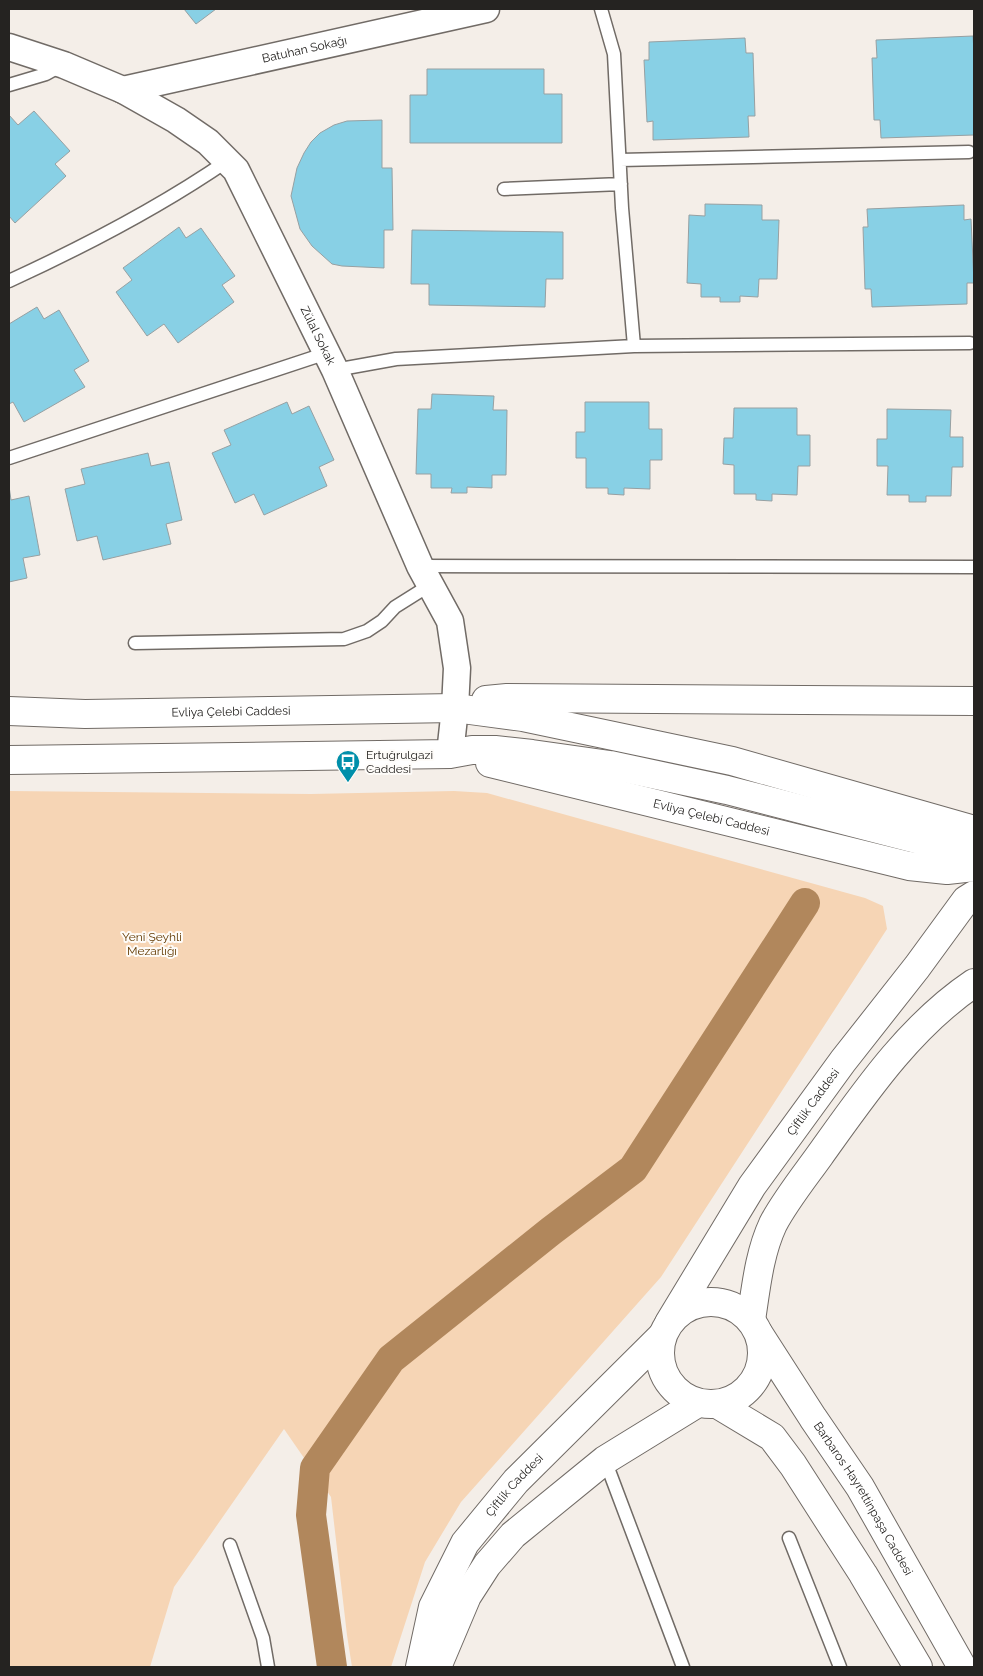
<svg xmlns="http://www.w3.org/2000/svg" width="983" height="1676" font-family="Raleway,sans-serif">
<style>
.green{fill:#f6d5b5}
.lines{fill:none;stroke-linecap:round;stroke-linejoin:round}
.canal{stroke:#b1875c;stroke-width:30}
.building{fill:#88d0e5;stroke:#97a0a2}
.service-casing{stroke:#716b66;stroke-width:15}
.minor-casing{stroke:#716b66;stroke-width:29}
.tertiary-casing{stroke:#716b66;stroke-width:30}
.service{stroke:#fff;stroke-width:12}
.minor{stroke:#fff;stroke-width:26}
.tertiary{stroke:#fff;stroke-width:28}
.labels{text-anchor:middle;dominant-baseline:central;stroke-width:4;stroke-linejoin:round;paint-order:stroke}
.street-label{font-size:12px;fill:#252321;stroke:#fefcf9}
.poi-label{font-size:12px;fill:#252321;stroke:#fefcf9;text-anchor:start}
.park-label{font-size:12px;fill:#623900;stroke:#fefcf9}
</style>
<rect width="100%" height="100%" fill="#f4eee8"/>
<path class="green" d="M9 791 311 794 454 791 487 793 865 898 883 906 887 929 661 1277 461 1502 425 1562 391 1667H352L347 1635 331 1497 284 1429 174 1587 150 1667H9Z"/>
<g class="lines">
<path class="canal" d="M332 1667 311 1515 315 1468 391 1359 551 1231 633 1169 805 903"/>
</g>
<path class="building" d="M184 9H216L196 24Z
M973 36 974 51V135L881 138 880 120H874L872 58H877L876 40Z
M745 38 746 53H753L755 116H748L749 137 653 140V121L647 122 644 60H649V42Z
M427 69H544V94H562V143H410V95H427Z
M34 111 70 151 55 164 66 176 15 223 9 216V115L18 125Z
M382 120V168H392L393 230H384V268L342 266 332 264 312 246 300 229 291 196 297 168 304 153 311 142 320 133 334 125 347 121Z
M705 204 762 205V220H779L777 279H759L758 297 740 296V302H720V297H701V284L687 283 689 215 705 216Z
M964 205V220L971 219 974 283H967V304L872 307 871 289H865L863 227H868L867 209Z
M179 227 186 238 201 228 235 276 222 285 234 302 178 343 164 324 147 336 116 292 132 280 123 268Z
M412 230 563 232V279H546L545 307 429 305V284H411Z
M37 307 44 319 59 310 89 361 74 370 85 387 24 422 13 402 9 404V324Z
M432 394 494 396 493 410H507L506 475H492V488L467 487V493H451L452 488H431V474H416L418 409H431Z
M287 402 292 414 309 406 334 460 319 467 327 486 264 515 254 494 235 503 212 453 231 445 224 430Z
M585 402H649V429H662V460H650V489L624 488V495L608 494V488H586V458H576V432H585Z
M734 408H797V435H810V466H798L797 495 772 494V501L756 500V494H734V465L723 464 724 438H733Z
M887 409 951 410 950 437H963V467H952L951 496H926V502H909V495H887L888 466H877V439H887Z
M148 453 151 466 169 462 182 520 166 524 171 544 103 560 97 536 77 541 65 489 85 484 81 469Z
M9 486 11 500 29 496 40 555 23 558 27 578 9 582Z"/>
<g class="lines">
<g class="service-casing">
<path id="service" d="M601 9 614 54 622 208 634 346
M9 85 46 74 62 65
M620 160 969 152
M504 189 621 184
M9 281C83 247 160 207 227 161
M335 370 396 359 634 346 970 343
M9 458 327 353
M420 566 974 567
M135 643 344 639 367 631 382 621 395 607 430 585
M605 1460 683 1667
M789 1538 840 1667
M230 1545 263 1638 268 1667"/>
</g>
<g class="minor-casing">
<g id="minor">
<path id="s1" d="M9 47 64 65 123 90 176 120 208 142 236 170 335 370 420 566 450 621 457 668 455 708 450 754"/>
<path id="s2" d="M123 90 486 9"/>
</g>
</g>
<g class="tertiary-casing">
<g id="tertiary">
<path d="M486 700 507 698 974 701"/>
<path id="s3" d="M9 711 85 714 455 708 523 717 732 761 974 830"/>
<path d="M9 760 450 754 472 750H495L532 754 610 765 727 790 974 854"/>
<path id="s4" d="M490 763 909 866 947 870 974 867"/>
<circle cx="711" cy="1353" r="51"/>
<path d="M751 1320C756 1288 759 1254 773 1224 785 1201 805 1176 820 1155 865 1092 910 1026 974 983"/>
<path id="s5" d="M669 1323 752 1186 843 1061 917 967 966 900 974 895"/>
<path id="s6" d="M759 1334 813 1418 860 1487 962 1667"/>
<path d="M717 1404 772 1437 793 1465 863 1574 918 1667"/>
<path id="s7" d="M420 1667 433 1607 465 1543 516 1481 662 1336"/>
<path d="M437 1667 467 1596 487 1565 513 1535 605 1460 696 1404"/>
</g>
</g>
<use href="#service" class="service"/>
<use href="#minor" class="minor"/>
<use href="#tertiary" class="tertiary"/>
</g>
<defs>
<g id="bus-pin" transform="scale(1.25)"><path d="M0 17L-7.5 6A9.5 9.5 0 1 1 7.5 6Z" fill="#008faa" stroke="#fefcf9"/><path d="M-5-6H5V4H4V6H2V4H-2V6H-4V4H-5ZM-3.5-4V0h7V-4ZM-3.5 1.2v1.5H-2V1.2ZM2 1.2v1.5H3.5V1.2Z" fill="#fff"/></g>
</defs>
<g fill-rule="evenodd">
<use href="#bus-pin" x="348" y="762"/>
</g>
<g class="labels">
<g class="street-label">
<text stroke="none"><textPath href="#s2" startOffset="186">Batuhan Sokağı</textPath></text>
<text stroke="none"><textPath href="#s1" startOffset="446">Zülal Sokak</textPath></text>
<text stroke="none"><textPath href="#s3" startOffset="222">Evliya Çelebi Caddesi</textPath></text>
<text stroke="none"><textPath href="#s4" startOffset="228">Evliya Çelebi Caddesi</textPath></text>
<text stroke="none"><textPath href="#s5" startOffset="264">Çiftlik Caddesi</textPath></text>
<text stroke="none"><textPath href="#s7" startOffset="209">Çiftlik Caddesi</textPath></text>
<text stroke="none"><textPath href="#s6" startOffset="195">Barbaros Hayrettinpaşa Caddesi</textPath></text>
</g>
<g class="poi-label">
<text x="366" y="755">Ertuğrulgazi<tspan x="366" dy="14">Caddesi</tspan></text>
</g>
<g class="park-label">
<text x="152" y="937">Yeni Şeyhli<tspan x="152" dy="14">Mezarlığı</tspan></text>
</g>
</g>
<rect width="983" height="1676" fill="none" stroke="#252321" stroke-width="20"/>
</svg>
